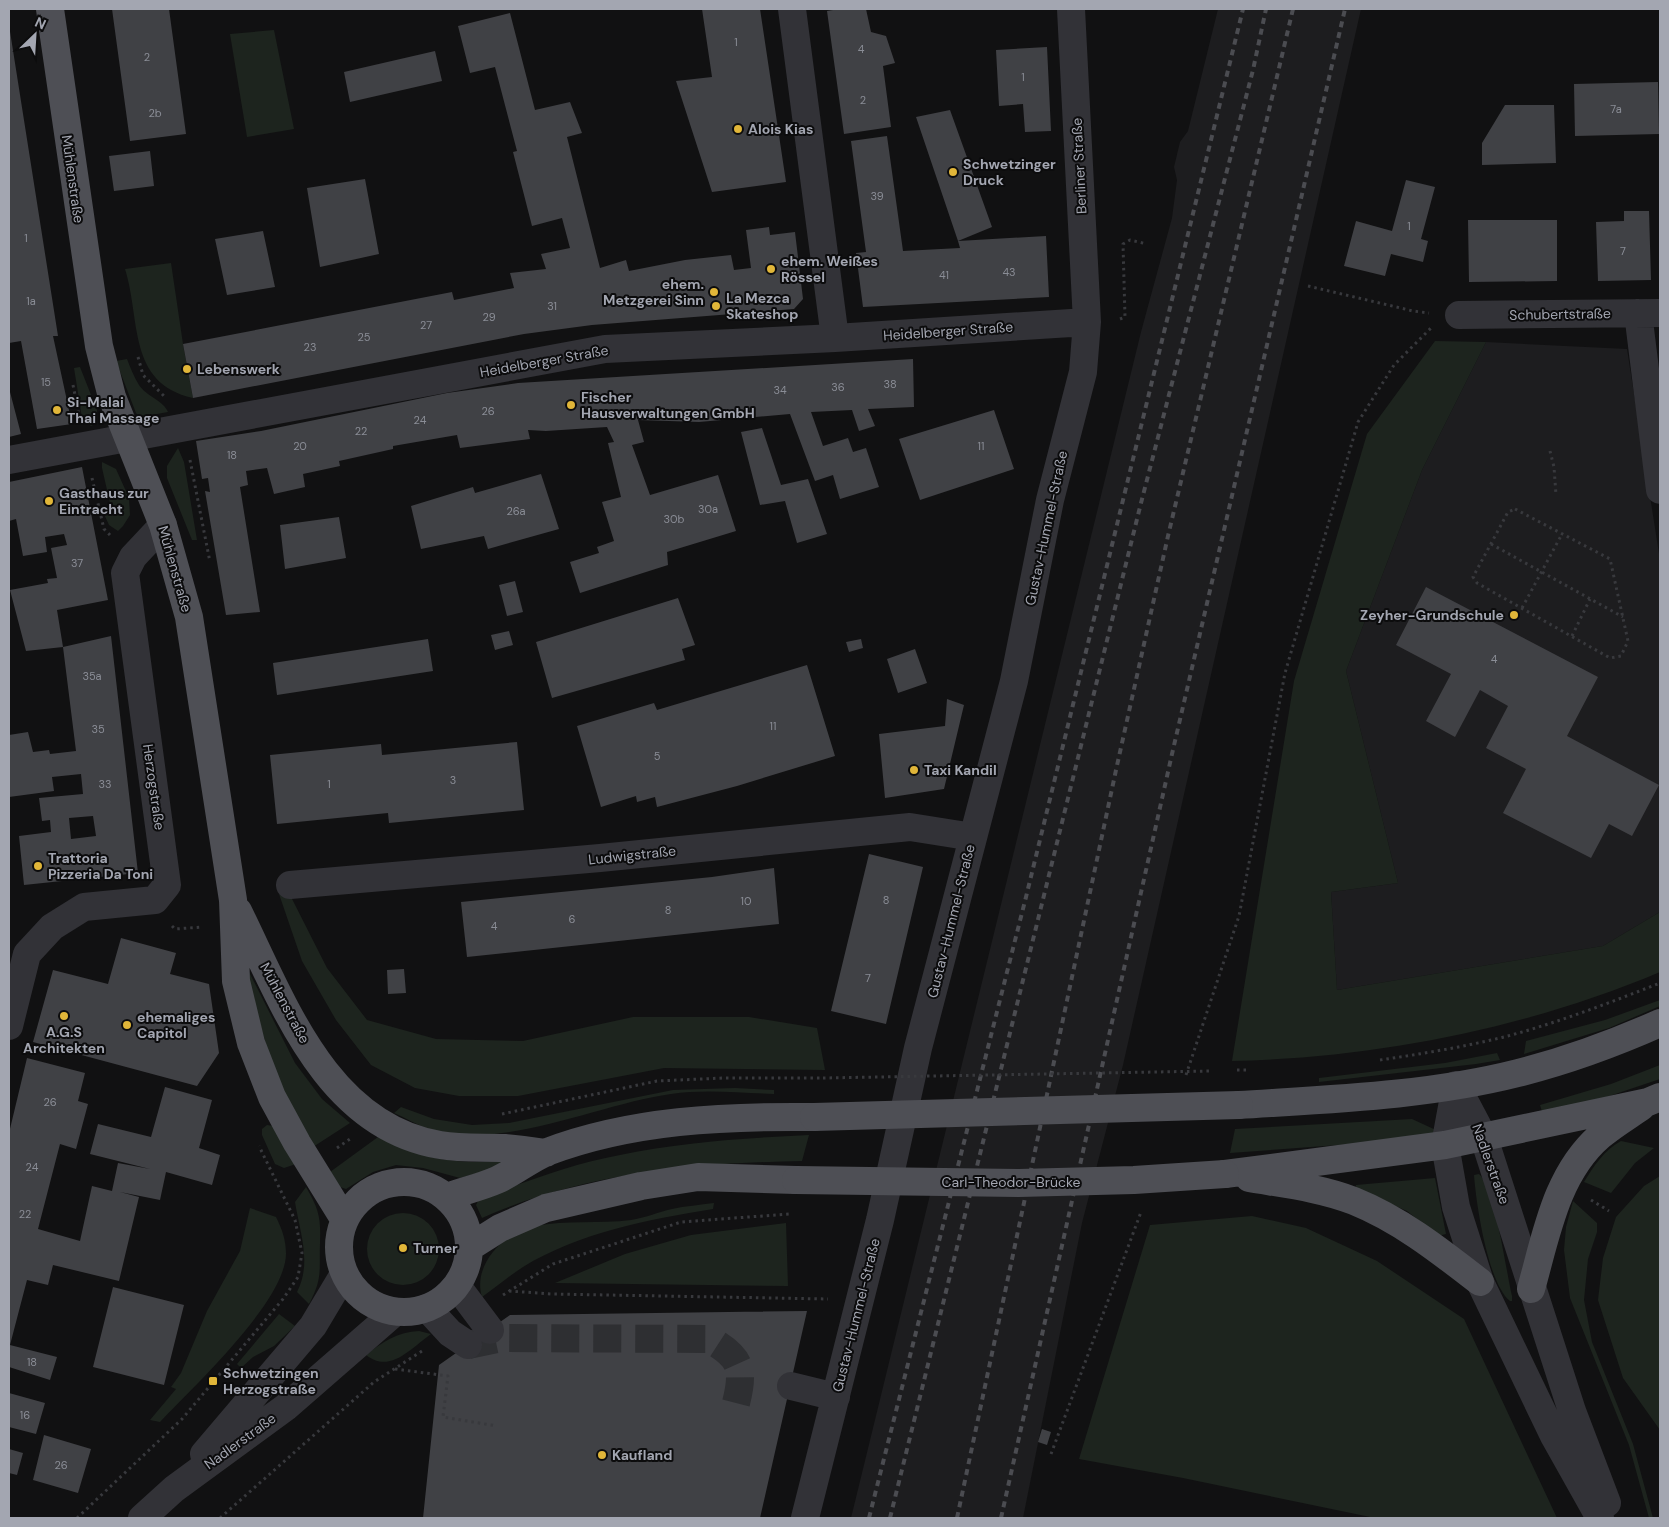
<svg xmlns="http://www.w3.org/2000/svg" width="1669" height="1527" font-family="'DM Sans',sans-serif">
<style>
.built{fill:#1d1d1f}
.green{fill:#1d241e}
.building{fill:#404145;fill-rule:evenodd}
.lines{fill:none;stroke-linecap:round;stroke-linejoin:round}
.minor-tunnel{stroke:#2e2f32;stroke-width:28;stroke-dasharray:28 14;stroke-linecap:butt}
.path{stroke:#38393d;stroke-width:3;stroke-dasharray:2.5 4;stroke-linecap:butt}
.minor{stroke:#323237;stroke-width:28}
.major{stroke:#4e4f55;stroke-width:28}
.rail{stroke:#4b4c51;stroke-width:4;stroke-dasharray:6 5;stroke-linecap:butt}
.path-bridge{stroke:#38393d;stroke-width:3;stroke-dasharray:2.5 4;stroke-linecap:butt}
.major-bridge{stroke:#4e4f55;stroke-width:28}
.poi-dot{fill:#e1b639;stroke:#0c0c0d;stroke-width:2}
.labels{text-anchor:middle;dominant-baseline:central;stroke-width:4;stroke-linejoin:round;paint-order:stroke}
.number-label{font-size:11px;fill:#8a8d96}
.poi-label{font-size:14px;font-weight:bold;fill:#a3a6b1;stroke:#0c0c0d;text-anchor:start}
.street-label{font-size:14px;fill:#a3a6b1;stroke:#0c0c0d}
</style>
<rect width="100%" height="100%" fill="#111112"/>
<path class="built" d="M1218 9H1361L1123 1065 1082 1223 1023 1518H851L1141 332 1172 218 1177 180 1174 167 1180 142 1188 131Z
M1486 342 1627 349 1660 560V912L1603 946 1337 990 1331 892 1398 883 1346 671 1422 470Z"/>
<path class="green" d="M274 30 294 129 247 137 230 34Z
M171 263 183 344 193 398C127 383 141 320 125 269Z
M1435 341 1486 342 1422 470 1346 671 1398 883 1331 892 1337 990 1603 946 1660 912V972C1527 1028 1377 1058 1232 1061L1294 681 1367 434Z
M127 359C130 367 134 377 139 385 146 396 164 401 168 412L140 417 136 413 116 361Z
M80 367 97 410V423L91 426 82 418 74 368Z
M178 448 184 462 197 540H192L167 478V466Z
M102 462 116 469 129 498 130 515 123 526 118 531 109 525 104 514 110 503 102 468Z
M279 894 290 895 327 968 367 1020 436 1039 523 1041 633 1017H749L817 1028 825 1070 664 1068 518 1096H459L415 1088 371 1065 336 1020 302 961Z
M248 970 295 1063 322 1099 350 1123 313 1147 285 1096 270 1059 246 974Z
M1660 1000V1006L1609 1028 1524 1054 1526 1041 1605 1020Z
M1497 1053 1500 1060 1476 1064 1319 1082V1078L1445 1063Z
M1660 1065V1079L1544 1118 1540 1105 1611 1084Z
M735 1088 774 1090V1094C741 1093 704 1089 671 1094 598 1104 500 1152 429 1129 417 1125 406 1118 394 1113L401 1107 434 1119 472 1125 509 1123 673 1090Z
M1412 1119 1438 1131 1434 1138 1230 1153 1235 1129Z
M267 1125 273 1126 296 1164 284 1168 275 1164 262 1135V1129Z
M809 1135 802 1161C693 1163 583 1173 482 1218L476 1205 479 1199C525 1182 571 1164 620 1155 682 1142 745 1138 809 1135Z
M378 1137C421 1158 456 1166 503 1160L505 1165 460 1178 423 1168 396 1165 373 1172 346 1189 340 1187 330 1172Z
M1621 1141 1654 1148 1635 1163 1611 1193 1584 1182C1594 1166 1604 1150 1621 1141Z
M1479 1174C1495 1188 1506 1271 1512 1296V1301H1510C1488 1284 1476 1203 1474 1175Z
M1660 1176V1430L1623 1378 1598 1300 1603 1258 1616 1217 1644 1186Z
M1435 1178 1446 1234 1438 1236 1407 1211 1355 1189 1356 1185Z
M306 1187C319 1209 321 1218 320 1243 319 1270 323 1278 309 1304L297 1292C312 1263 300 1233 295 1202Z
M1573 1201 1597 1223V1232L1588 1259 1584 1300 1592 1342 1633 1444 1653 1518H1649L1629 1445 1570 1298 1564 1250 1566 1227Z
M714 1203 713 1209C650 1219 578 1233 523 1267 509 1276 496 1287 482 1297 472 1265 504 1232 535 1226 566 1220 600 1224 631 1220 645 1218 658 1212 672 1209 685 1206 700 1205 714 1203Z
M250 1208 276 1217C282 1229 286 1240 286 1254 285 1302 194 1386 160 1422L150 1420 176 1389 171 1387 181 1373 207 1311 240 1251Z
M367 1249a36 36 0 1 1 72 0a36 36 0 1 1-72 0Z
M1252 1216 1306 1228 1377 1261 1464 1319 1557 1518H1375L1183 1478 1079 1459 1150 1225Z
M786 1223 788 1286 555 1283 625 1254 691 1235Z
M279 1314 295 1326 274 1346 253 1357 241 1368 237 1364Z
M419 1331 431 1334C410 1349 390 1374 366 1355 382 1342 398 1332 419 1331Z"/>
<path class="building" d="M112 9H169L186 134 130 141Z
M702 9H760L786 182 712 192 676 81 712 77Z
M839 9H866L871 32 886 36 895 63 883 66 891 127 844 134 827 11Z
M510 13 535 110 570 102 582 133 567 137 600 268 626 260 629 271 685 260 731 255 734 270 751 268 746 230 769 227 770 235 795 232 803 299 794 309 592 325 524 334 193 398 183 344 452 292 454 300 514 288 510 273 546 269 541 254 570 248 562 218 532 226 513 152 517 151 495 67 470 73 458 26Z
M9 25 58 336H53L72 424 37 429 21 341 9 343Z
M1047 47 1051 131 1025 132 1023 104 999 106 996 50Z
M435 51 442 81 350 102 344 72Z
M1658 82 1659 134 1575 136 1574 84Z
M1505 105H1554L1556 163 1482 165V143Z
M950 110 992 227 958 241 1046 236 1049 297 863 307 856 253 866 252 851 141 887 136 903 251 960 248 958 241 916 117Z
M150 151 154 186 114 191 109 156Z
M365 179 379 254 320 267 307 188Z
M1406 180 1435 187 1421 239 1428 241 1423 262 1391 254 1385 276 1344 266 1356 221 1392 231Z
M1624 211H1649L1651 280 1598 281 1596 222 1624 221Z
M1468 220H1557V281L1469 282Z
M263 231 275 287 227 295 215 239Z
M913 359 914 407 868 409 875 426 859 431 852 410 811 412 823 446 848 438 853 452 866 448 879 487 840 499 833 475 815 481 790 414 699 422 638 420 644 442 632 445 650 495 718 475 736 531 667 552 668 565 580 593 570 562 599 553 597 547 614 541 602 502 621 497 608 443 614 442 607 427 546 431 528 430 530 439 460 448 457 435 393 446V449L339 461 340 466 303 474 305 487 274 494 267 468 246 471 248 485 240 487 260 612 226 615 205 491 210 492 208 478 202 479 196 441 261 431 447 393 518 383Z
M9 392H10L21 434 9 437Z
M994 410 1014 469 920 500 899 439Z
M762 428 781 485 808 479 827 534 797 543 785 501 760 505 741 432Z
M82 467 108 600 57 610 63 647 26 651 10 590 48 583 47 579 57 578 51 548 67 545 64 534 45 537 47 552 23 556 16 519 9 521V482Z
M541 474 559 529 488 549 484 536 421 549 411 506 473 487 475 493Z
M339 517 346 558 285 569 280 525Z
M515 581 523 612 507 616 499 585Z
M1426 587 1598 677 1567 736 1659 785 1632 836 1609 824 1591 858 1503 813 1526 769 1486 748 1508 706 1480 690 1455 737 1426 721 1451 674 1396 645Z
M678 598 695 645 682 649 685 660 552 698 536 642Z
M509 631 513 645 495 650 491 635Z
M111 636 138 873 24 885 19 836 51 832 50 820 42 821 39 798 83 794 81 774 52 777 54 791 9 797V735L28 732 33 752 49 750 50 754 76 751 63 647ZM93 816 96 836 71 839 69 818Z
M428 639 433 671 277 695 273 663Z
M861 639 863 648 849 652 846 642Z
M915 649 927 683 898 693 887 659Z
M807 665 835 756 737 786 657 807 655 797 637 802 636 796 601 807 577 726 654 703 657 710Z
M947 699 964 705 944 789 885 798 879 734 945 726Z
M517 742 524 810 389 823 388 813 277 824 270 755 381 744 382 755Z
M869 854 923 867 886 1024 831 1011Z
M774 868 779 924 467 957 461 902 712 877Z
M121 938 176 953 170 974 209 984 219 1053 197 1086 33 1042 53 970 108 984Z
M404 969 406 993 388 994 387 970Z
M27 1058 85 1073 78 1101 88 1104 76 1149 60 1144 38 1229 80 1241 92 1186 112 1191 118 1163 150 1169 90 1154 98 1124 151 1137 165 1087 212 1100 199 1148 220 1155 212 1185 166 1172 160 1200 120 1192 139 1197 119 1281 53 1265 48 1285 27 1280 10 1345 57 1357 50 1380 9 1367V1133Z
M113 1287 184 1305 164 1385 93 1367Z
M807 1311 760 1518H423L439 1365 510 1315Z
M9 1393 45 1403 36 1434 9 1427Z
M1042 1429 1051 1432 1047 1445 1038 1442Z
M44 1435 91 1449 78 1493 33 1480Z
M9 1449 23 1453 17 1475 9 1473Z"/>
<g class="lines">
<path class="minor-tunnel" d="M468 1345 501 1338 709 1339C740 1357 745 1367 736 1403"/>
<path class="path" d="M1308 286 1413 311 1429 313
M1120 319 1125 317 1123 244 1130 240 1147 244
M138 357 143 375 166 398
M73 385 79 415
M1550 451 1554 467 1556 495
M190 460 210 562
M92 478 104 529 110 535
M1515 509 1610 559 1628 641 1621 656 1610 658 1477 583 1473 577 1508 512Z
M1491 544 1623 617
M1522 608 1562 534
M1572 636 1590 599
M172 926 175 929 202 927
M1380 1060C1421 1054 1463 1047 1504 1037 1557 1023 1609 1003 1660 983
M1186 1075 1239 916 1285 673 1358 422 1394 365 1431 328
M502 1114 657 1081 723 1078H823
M337 1148 350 1139
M1591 1200 1609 1211
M509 1291 552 1294 828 1299
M503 1295 553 1264 681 1222 789 1214
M395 1369 448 1376 443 1417 497 1426
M1051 1454 1141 1212
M77 1518 182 1419 283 1299 298 1277 302 1253 295 1220 259 1146
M220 1518 374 1382 422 1351"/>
<path class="minor" d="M792 9 835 338
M1638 313 1660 490
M1459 315 1660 313
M9 460 605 349 835 338 1087 322
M290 885 600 858 910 827 973 837
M9 1026 27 954 52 927 84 907 155 900 167 885 125 573 133 557 163 525
M1456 1085 1445 1145 1456 1207 1480 1282 1554 1436 1600 1518
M1456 1085 1484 1138 1572 1411 1607 1503
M457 1286 490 1330
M427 1308 450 1333 468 1345
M791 1386 836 1397
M204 1454 313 1326 344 1274
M142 1518 174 1489 286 1407 395 1312
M805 1518 880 1220 918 1048 1014 681 1050 500 1083 372 1087 322 1071 9"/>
<path class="major" d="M50 9 99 346 112 397 163 525 189 617 233 900 236 981 251 1043 272 1097 297 1143 344 1219
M238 911C283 1002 326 1126 440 1145 462 1149 483 1147 505 1148 518 1149 532 1151 546 1153
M1239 1105C1332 1099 1427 1096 1518 1073 1566 1061 1615 1043 1660 1023
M1225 1174 1445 1145 1648 1102 1660 1097
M1249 1178C1284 1184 1321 1188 1354 1201 1401 1220 1440 1251 1480 1282
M339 1247a65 65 0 1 1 130 0a65 65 0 1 1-130 0Z
M447 1197C463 1191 481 1187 497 1180 515 1172 530 1159 547 1152 631 1120 725 1116 814 1117
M470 1247 500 1228 546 1208 641 1186 698 1177 796 1180
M1531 1289C1546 1236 1556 1174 1600 1136 1613 1125 1628 1116 1641 1107"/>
<path class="rail" d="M869 1518 1026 897 1243 9
M890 1518 1141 503 1253 70 1266 9
M957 1518 1116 770 1168 536 1293 9
M1001 1518 1172 754 1345 9"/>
<path class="path-bridge" d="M1237 1070H1249
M823 1078 1211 1071"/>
<path class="major-bridge" d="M814 1117 1239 1105
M796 1180 1019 1183 1134 1180 1225 1174"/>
</g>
<g class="poi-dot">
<circle cx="738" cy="129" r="5"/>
<circle cx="953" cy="172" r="5"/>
<circle cx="771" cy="269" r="5"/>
<circle cx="714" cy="292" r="5"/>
<circle cx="716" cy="306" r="5"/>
<circle cx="187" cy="369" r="5"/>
<circle cx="571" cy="405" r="5"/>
<circle cx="57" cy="410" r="5"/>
<circle cx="49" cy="501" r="5"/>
<circle cx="1514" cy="615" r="5"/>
<circle cx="914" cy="770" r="5"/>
<circle cx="38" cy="866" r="5"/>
<circle cx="64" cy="1016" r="5"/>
<circle cx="127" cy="1025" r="5"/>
<circle cx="403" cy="1248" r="5"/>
<rect x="208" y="1376" width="10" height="10" rx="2.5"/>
<circle cx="602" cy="1455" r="5"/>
</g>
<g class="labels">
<g class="number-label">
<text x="736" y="42">1</text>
<text x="861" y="49">4</text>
<text x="147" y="57">2</text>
<text x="1023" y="77">1</text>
<text x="863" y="100">2</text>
<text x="1616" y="109">7a</text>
<text x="155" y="113">2b</text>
<text x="877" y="196">39</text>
<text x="1409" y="226">1</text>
<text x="26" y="238">1</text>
<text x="1623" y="251">7</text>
<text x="1009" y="272">43</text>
<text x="944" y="275">41</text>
<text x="31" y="301">1a</text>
<text x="552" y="306">31</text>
<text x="489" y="317">29</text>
<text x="426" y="325">27</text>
<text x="364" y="337">25</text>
<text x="310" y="347">23</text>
<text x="46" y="382">15</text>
<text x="890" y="384">38</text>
<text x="838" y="387">36</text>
<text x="780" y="390">34</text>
<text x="488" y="411">26</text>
<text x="420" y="420">24</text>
<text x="361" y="431">22</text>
<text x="300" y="446">20</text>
<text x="981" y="446">11</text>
<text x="232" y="455">18</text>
<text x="708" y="509">30a</text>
<text x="516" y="511">26a</text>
<text x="674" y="519">30b</text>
<text x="77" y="563">37</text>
<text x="1494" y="659">4</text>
<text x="92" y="676">35a</text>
<text x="773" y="726">11</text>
<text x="98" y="729">35</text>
<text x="657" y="756">5</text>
<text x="453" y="780">3</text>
<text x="105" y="784">33</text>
<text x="329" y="784">1</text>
<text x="886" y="900">8</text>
<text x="746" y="901">10</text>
<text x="668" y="910">8</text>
<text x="572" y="919">6</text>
<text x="494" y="926">4</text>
<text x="868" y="978">7</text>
<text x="50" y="1102">26</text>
<text x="32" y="1167">24</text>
<text x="25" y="1214">22</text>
<text x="32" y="1362">18</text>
<text x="25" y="1415">16</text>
<text x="61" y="1465">26</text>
</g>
<g class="poi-label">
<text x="748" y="129">Alois Kias</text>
<text x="963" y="164">Schwetzinger<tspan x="963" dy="16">Druck</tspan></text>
<text x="781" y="261">ehem. Weißes<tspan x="781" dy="16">Rössel</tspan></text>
<text x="704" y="284" text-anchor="end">ehem.<tspan x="704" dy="16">Metzgerei Sinn</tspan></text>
<text x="726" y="298">La Mezca<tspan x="726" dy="16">Skateshop</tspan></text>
<text x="197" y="369">Lebenswerk</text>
<text x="581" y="397">Fischer<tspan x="581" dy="16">Hausverwaltungen GmbH</tspan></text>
<text x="67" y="402">Si-Malai<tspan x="67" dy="16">Thai Massage</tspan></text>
<text x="59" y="493">Gasthaus zur<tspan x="59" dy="16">Eintracht</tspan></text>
<text x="1504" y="615" text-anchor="end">Zeyher-Grundschule</text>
<text x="924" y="770">Taxi Kandil</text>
<text x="48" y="858">Trattoria<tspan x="48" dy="16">Pizzeria Da Toni</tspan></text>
<text x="137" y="1017">ehemaliges<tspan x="137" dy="16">Capitol</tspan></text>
<text x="64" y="1032" text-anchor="middle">A.G.S<tspan x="64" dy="16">Architekten</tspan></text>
<text x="413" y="1248">Turner</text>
<text x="223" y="1373">Schwetzingen<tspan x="223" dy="16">Herzogstraße</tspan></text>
<text x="612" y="1455">Kaufland</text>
</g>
<g class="street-label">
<text transform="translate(1079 166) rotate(-93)">Berliner Straße</text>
<text transform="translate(73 179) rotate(82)">Mühlenstraße</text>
<text transform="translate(1560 314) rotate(-1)">Schubertstraße</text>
<text transform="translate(948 331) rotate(-4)">Heidelberger Straße</text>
<text transform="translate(544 361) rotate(-10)">Heidelberger Straße</text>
<text transform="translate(1046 528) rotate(-78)">Gustav-Hummel-Straße</text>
<text transform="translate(175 569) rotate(74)">Mühlenstraße</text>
<text transform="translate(154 787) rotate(82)">Herzogstraße</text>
<text transform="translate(632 855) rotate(-6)">Ludwigstraße</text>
<text transform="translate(951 921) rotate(-76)">Gustav-Hummel-Straße</text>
<text transform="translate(285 1003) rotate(62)">Mühlenstraße</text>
<text transform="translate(1491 1164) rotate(70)">Nadlerstraße</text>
<text x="1011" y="1182">Carl-Theodor-Brücke</text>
<text transform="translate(856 1315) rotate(-76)">Gustav-Hummel-Straße</text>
<text transform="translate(240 1441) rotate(-36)">Nadlerstraße</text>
</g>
</g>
<rect width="1669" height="1527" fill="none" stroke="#a3a6b1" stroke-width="20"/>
<g transform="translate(35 35) rotate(25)" stroke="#0c0c0d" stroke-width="4" paint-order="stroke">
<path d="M0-4L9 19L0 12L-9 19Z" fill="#a3a6b1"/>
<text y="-8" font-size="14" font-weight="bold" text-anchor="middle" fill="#a3a6b1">N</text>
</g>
</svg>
